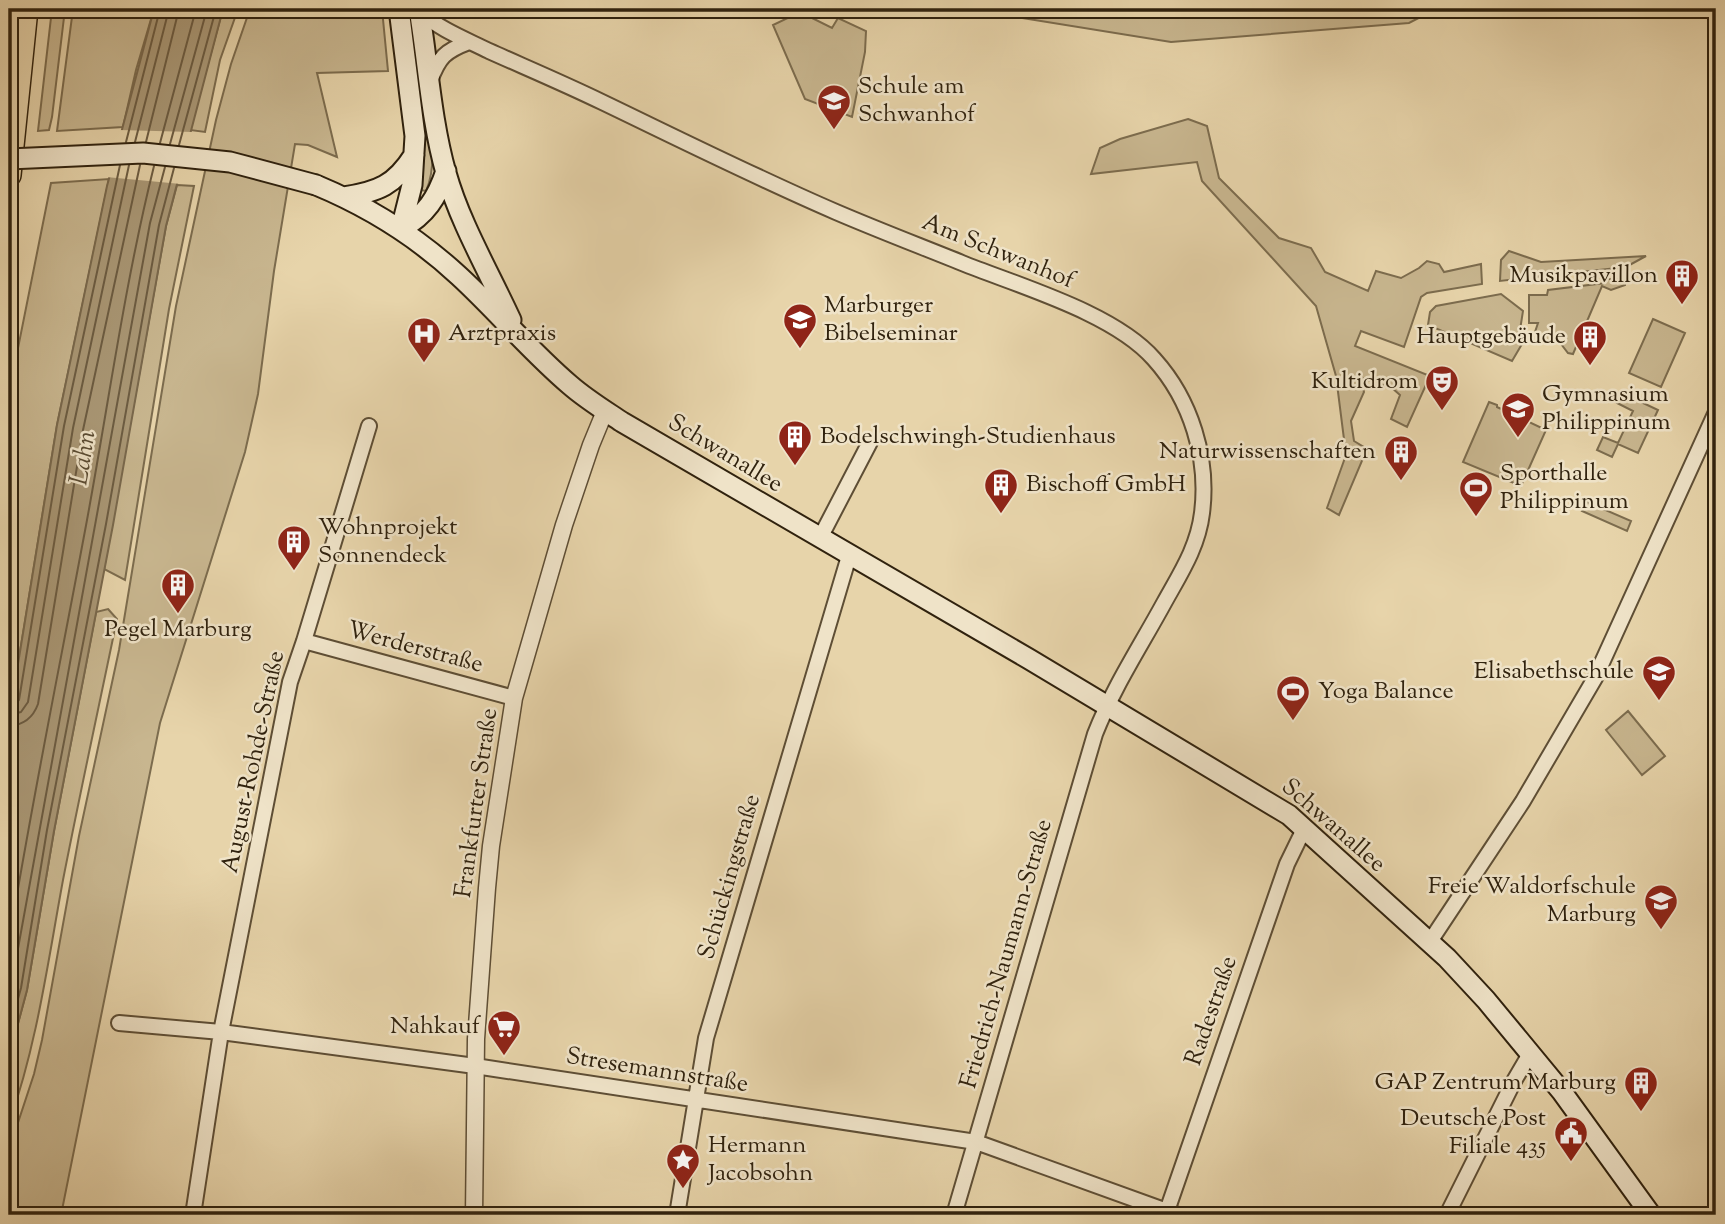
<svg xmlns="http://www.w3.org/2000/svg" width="1725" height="1224" font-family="'Sorts Mill Goudy',serif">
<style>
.green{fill:#c8b68f;stroke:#7c6c4e;stroke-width:2}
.water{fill:#a99775;stroke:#79684c;stroke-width:2}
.pier{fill:#e7d4aa}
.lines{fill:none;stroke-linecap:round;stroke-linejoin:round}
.shore{stroke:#6c5c42;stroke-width:2}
.minor-casing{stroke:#5e4e35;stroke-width:18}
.tertiary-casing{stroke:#5e4e35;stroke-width:19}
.secondary-casing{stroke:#30220e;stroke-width:23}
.trunk-casing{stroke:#30220e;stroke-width:26}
.minor{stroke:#efe3c8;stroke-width:14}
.tertiary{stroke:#efe3c8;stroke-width:16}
.secondary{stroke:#efe3c8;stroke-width:19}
.trunk{stroke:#e7d4aa;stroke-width:23}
.secondary-bridge-casing{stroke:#30220e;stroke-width:23;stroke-linecap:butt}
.secondary-bridge{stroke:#efe3c8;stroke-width:19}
.labels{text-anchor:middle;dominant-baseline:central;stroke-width:5;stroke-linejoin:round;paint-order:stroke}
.poi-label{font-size:24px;fill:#30220e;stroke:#efe3c8;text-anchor:start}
.street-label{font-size:24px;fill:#30220e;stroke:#efe3c8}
.water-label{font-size:26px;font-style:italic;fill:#5a4b32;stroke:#efe3c8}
</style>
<rect width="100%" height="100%" fill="#e7d4aa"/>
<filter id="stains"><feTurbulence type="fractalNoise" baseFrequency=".00286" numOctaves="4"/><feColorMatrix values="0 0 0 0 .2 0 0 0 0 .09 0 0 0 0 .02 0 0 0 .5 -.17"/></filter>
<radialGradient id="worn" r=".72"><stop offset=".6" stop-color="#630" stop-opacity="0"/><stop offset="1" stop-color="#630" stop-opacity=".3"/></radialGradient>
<path class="green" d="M52 9H65L52 117 49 130 38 131Z
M73 9H154L136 70 123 127 57 131Z
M223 9H238L220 60 205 132 190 130Z
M250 9H382L388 71 317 73 337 157 308 145 295 144 274 271 258 394 245 452 160 723 61 1215H9V1150L34 1074 42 1040 79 836 119 650 176 306 216 120 231 64Z
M999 9H1436L1409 23 1171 42 1016 17Z
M800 12 832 28 838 18 866 31 865 52 852 117 805 99 773 25Z
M413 43 416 45C423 85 443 154 426 191L420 190 424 137Z
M1188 119 1207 126 1219 178 1279 238 1311 248 1325 272 1368 291 1376 271 1401 278 1419 268 1427 261 1439 264 1444 272 1481 264 1482 284 1427 293 1421 297 1404 347 1361 331 1355 346 1430 376 1407 427 1391 419 1400 395 1392 388 1359 377 1364 392 1351 421 1354 441 1367 449 1339 515 1327 508 1346 455 1336 376 1316 306 1202 181 1197 162 1091 174 1100 148 1120 139Z
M109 179 57 425 9 719V393L51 183Z
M177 185 194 186 169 309 125 580 104 569 166 226Z
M1509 251 1541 262 1646 256 1626 267 1500 281 1501 260Z
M1607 279H1621L1625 282V285L1611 290 1602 286 1573 354 1568 353 1561 344 1541 338 1535 332 1538 323H1529V295H1547L1548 290 1605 283Z
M1501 294 1523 311 1520 330 1522 344 1512 361 1428 325 1430 312 1436 306Z
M1653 319 1685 333 1661 387 1629 373Z
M1622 393 1658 410 1638 453 1618 444 1612 457 1597 450 1603 437 1618 443 1633 411 1617 403Z
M1489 402 1497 405V407L1546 430 1521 486 1463 462Z
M1587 502 1631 521 1627 531 1582 511Z
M108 609 117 619C99 706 80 793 63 880 48 961 37 1045 9 1123V1057L27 990 54 831 96 612Z
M1628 711 1665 756 1642 775 1606 730Z"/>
<path class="water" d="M154 9H223L166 226 113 525 54 831 27 990 9 1057V719L57 425 107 186Z"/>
<path class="pier" d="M119 130 193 132 181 184 106 177Z"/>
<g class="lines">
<path class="shore" d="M126 142 160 9
M135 142 169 9
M146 142 179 9
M160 143 196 9
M170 144 207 9
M179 145 216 9
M9 707 15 705 19 700 64 426 120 165
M9 715 21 712 28 702 73 428 129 165
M9 726C24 725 33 718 38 704L83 430 140 165
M9 942C32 800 61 660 87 520 109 401 125 282 154 166
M9 998 150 223 165 167
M9 1031 21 988 47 830 106 524 159 225 174 168"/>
<g class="minor-casing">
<path id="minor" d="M420 12C441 30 465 39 489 51 527 68 565 84 602 102 679 139 757 178 836 212 878 230 920 246 962 263 1019 286 1114 313 1154 359 1191 400 1209 458 1202 513 1198 547 1180 574 1164 603 1140 647 1113 688 1095 734L954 1215
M430 81C439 57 445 51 469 42
M820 538 870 442
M304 641 514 698
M1429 943 1523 801 1595 678 1716 412
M119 1023 221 1032 475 1066 976 1142 1178 1215
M1167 1211 1287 864 1305 827
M193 1215 221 1032 290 682 304 641 369 426
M677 1215 706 1038 849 556
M1447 1215 1514 1081 1531 1052"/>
</g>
<g class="tertiary-casing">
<path id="tertiary" d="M474 1215 476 1039 487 888 491 846 514 698 564 525 591 445 605 411"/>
</g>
<g class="secondary-casing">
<path id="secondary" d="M399 9 415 136 412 185 401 229
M419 9C428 63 431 120 446 173 460 223 489 272 511 320
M316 185C369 207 417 237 459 276 497 311 530 351 570 385 586 399 604 410 622 422L1029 659 1289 815 1447 958 1486 1000 1562 1092 1651 1215
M344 197C378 192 395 185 414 155
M401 229C426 215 437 198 446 171"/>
</g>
<g class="trunk-casing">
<path id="trunk" d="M9 175 26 9"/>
</g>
<use href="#minor" class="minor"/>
<use href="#tertiary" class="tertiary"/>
<use href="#secondary" class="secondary"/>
<use href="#trunk" class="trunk"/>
<g class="secondary-bridge-casing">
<path id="secondary-bridge" d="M9 159 143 153 230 162 316 185"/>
</g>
<use href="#secondary-bridge" class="secondary-bridge"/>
</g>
<defs>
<g id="school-pin" transform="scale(1.75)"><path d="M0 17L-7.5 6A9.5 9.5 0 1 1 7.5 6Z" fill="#8f2418" stroke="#efe3c8"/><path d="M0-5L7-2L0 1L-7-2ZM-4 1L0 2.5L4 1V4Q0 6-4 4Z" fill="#fff"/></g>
<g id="building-pin" transform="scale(1.75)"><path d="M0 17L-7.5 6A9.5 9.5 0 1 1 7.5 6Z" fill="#8f2418" stroke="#efe3c8"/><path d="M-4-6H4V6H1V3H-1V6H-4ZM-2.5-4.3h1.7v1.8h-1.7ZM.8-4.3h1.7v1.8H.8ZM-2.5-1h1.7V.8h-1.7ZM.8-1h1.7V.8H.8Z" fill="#fff"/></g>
<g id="hospital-pin" transform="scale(1.75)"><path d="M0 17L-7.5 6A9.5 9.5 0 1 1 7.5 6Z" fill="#8f2418" stroke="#efe3c8"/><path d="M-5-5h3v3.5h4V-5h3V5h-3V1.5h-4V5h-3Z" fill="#fff"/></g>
<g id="theatre-pin" transform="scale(1.75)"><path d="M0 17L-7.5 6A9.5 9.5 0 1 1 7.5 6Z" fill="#8f2418" stroke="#efe3c8"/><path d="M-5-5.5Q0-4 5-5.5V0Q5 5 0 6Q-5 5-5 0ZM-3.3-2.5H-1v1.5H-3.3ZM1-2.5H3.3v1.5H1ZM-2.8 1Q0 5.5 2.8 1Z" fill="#fff"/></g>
<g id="stadium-pin" transform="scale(1.75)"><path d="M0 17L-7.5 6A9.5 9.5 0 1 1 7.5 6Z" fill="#8f2418" stroke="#efe3c8"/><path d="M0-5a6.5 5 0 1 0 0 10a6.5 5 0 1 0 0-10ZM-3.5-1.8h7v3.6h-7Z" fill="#fff"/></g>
<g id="supermarket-pin" transform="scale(1.75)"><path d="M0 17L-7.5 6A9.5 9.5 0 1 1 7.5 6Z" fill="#8f2418" stroke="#efe3c8"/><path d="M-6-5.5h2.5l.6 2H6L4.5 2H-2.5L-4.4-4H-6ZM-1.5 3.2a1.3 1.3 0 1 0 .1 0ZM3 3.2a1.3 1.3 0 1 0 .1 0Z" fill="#fff"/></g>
<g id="civic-pin" transform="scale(1.75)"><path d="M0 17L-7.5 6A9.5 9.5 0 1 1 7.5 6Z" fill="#8f2418" stroke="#efe3c8"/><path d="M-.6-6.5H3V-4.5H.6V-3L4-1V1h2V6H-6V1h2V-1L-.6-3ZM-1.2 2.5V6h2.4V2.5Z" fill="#fff"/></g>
<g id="sight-pin" transform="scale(1.75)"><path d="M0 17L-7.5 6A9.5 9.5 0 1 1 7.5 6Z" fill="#8f2418" stroke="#efe3c8"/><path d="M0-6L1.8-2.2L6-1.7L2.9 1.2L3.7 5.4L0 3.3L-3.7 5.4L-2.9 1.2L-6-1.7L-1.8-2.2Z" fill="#fff"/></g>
</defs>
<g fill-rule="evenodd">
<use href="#school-pin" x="834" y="101"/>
<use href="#building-pin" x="1682" y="276"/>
<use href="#school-pin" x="800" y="320"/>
<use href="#hospital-pin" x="424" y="334"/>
<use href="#building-pin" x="1590" y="337"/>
<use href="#theatre-pin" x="1442" y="382"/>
<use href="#school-pin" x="1518" y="409"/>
<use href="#building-pin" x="795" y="437"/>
<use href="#building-pin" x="1401" y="452"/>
<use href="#building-pin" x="1001" y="485"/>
<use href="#stadium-pin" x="1476" y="488"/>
<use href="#building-pin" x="294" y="542"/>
<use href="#building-pin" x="178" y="585"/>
<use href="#school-pin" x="1659" y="672"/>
<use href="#stadium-pin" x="1293" y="692"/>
<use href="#school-pin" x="1661" y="901"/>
<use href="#supermarket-pin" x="504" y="1027"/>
<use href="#building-pin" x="1641" y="1083"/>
<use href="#civic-pin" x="1571" y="1133"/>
<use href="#sight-pin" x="683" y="1160"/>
</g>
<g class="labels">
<g class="poi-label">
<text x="858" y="87">Schule am<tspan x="858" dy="28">Schwanhof</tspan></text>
<text x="1658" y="276" text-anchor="end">Musikpavillon</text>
<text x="824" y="306">Marburger<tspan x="824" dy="28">Bibelseminar</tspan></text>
<text x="448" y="334">Arztpraxis</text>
<text x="1566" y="337" text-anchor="end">Hauptgebäude</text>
<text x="1418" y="382" text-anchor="end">Kultidrom</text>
<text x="1542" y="395">Gymnasium<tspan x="1542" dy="28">Philippinum</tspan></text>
<text x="820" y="437">Bodelschwingh-Studienhaus</text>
<text x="1376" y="452" text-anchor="end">Naturwissenschaften</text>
<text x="1500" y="474">Sporthalle<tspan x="1500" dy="28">Philippinum</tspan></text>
<text x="1026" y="485">Bischoff GmbH</text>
<text x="318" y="528">Wohnprojekt<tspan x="318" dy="28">Sonnendeck</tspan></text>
<text x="178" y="630" text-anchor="middle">Pegel Marburg</text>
<text x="1634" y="672" text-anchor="end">Elisabethschule</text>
<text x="1318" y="692">Yoga Balance</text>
<text x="1636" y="887" text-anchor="end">Freie Waldorfschule<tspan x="1636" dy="28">Marburg</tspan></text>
<text x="480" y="1027" text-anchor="end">Nahkauf</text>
<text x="1616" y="1083" text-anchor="end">GAP Zentrum Marburg</text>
<text x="1546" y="1119" text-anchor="end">Deutsche Post<tspan x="1546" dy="28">Filiale 435</tspan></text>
<text x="708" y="1146">Hermann<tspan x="708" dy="28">Jacobsohn</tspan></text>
</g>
<g class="street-label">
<text transform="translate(998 252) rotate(22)">Am Schwanhof</text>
<text transform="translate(725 454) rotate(31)">Schwanallee</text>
<text transform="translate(415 648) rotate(15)">Werderstraße</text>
<text transform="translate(254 762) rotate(-78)">August-Rohde-Straße</text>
<text transform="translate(477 803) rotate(-82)">Frankfurter Straße</text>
<text transform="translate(1333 826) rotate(41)">Schwanallee</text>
<text transform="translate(730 877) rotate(-74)">Schückingstraße</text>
<text transform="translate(1007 954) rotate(-74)">Friedrich-Naumann-Straße</text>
<text transform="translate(1212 1011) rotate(-71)">Radestraße</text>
<text transform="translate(657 1071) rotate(9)">Stresemannstraße</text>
</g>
<g class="water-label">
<text transform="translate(84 458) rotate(-81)">Lahn</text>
</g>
</g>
<rect width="1725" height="1224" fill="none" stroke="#e7d4aa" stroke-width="35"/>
<rect x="10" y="10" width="1704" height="1203" fill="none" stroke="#30220e" stroke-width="3.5"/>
<rect x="18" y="18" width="1690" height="1189" fill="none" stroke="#30220e" stroke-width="2"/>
<rect width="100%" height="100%" filter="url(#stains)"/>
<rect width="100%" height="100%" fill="url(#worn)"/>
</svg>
